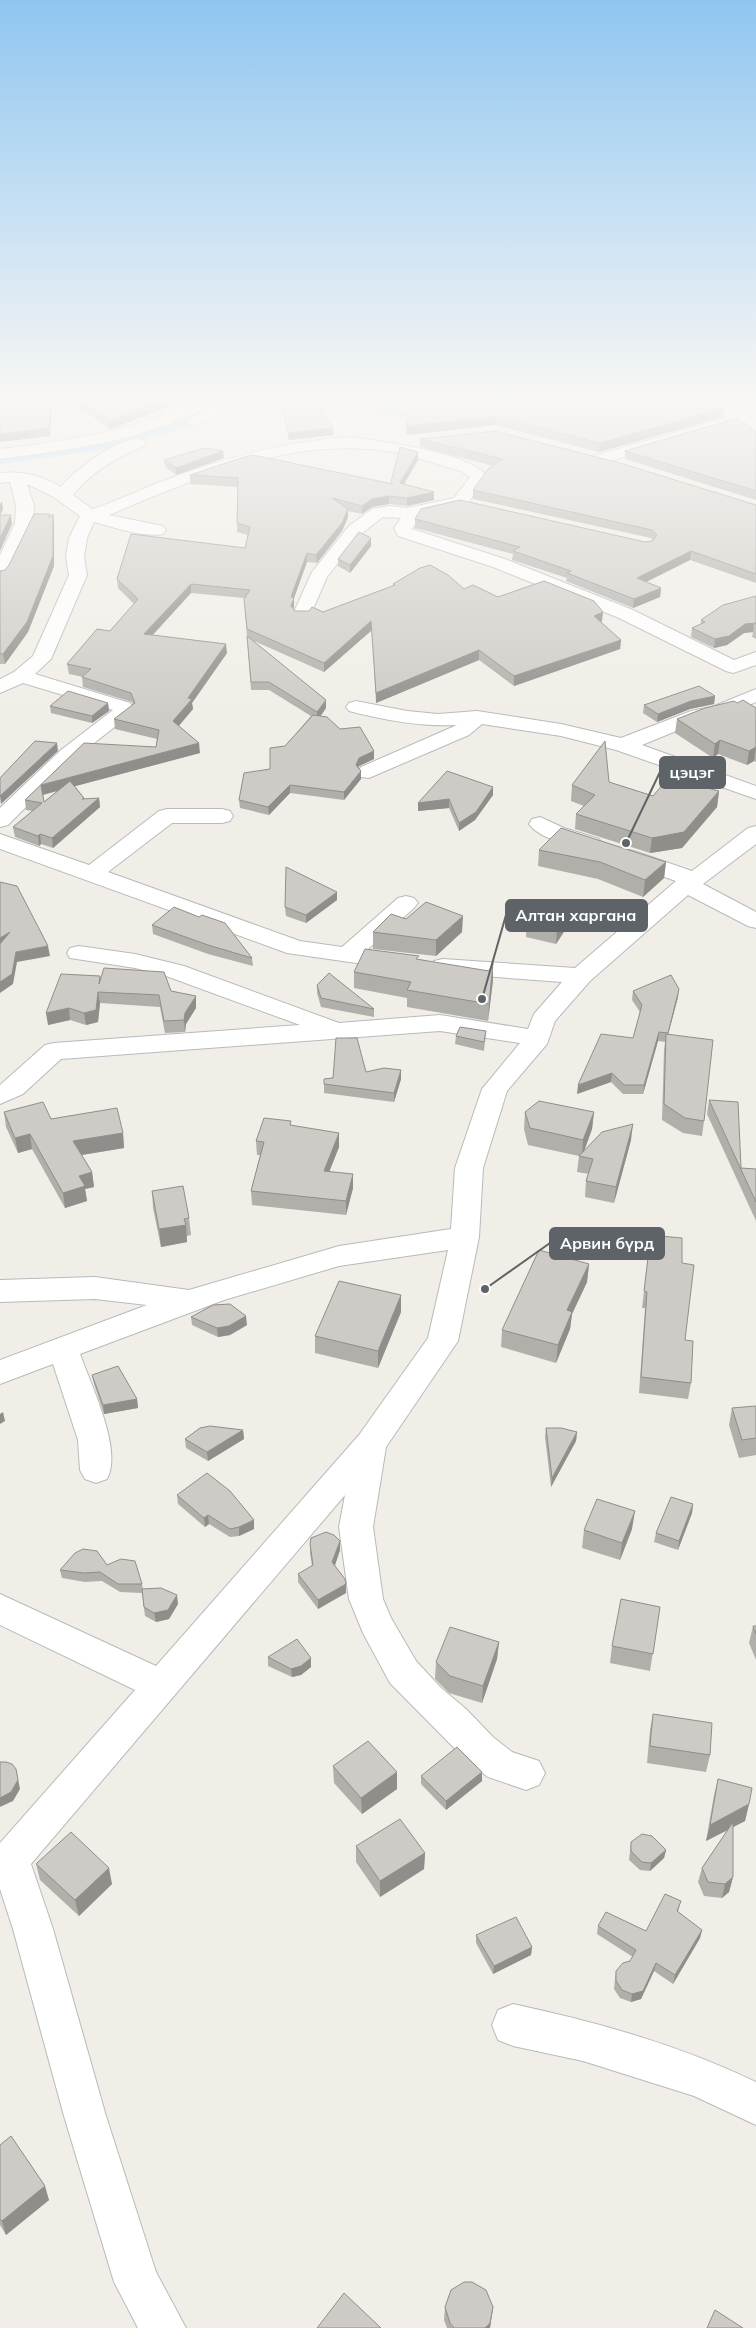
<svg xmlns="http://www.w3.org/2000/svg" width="756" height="2328" font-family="Mulish,sans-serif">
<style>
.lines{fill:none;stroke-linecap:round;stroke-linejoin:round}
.canal{fill:#a9e1ff;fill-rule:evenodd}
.minor-casing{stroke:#b7babd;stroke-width:2}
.minor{fill:#fff;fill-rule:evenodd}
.wall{fill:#b1afaa;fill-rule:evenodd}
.shaded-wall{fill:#908e8b}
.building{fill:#cecbc6;stroke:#908e8b}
.leader{fill:none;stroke:#5e6367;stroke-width:2}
.callout-dot{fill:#5e6367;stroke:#fff;stroke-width:2}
.callout{fill:#5e6367;stroke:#5e6367;stroke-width:2}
.callout-label{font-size:16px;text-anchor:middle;font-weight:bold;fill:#fff}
</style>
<rect width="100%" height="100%" fill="#f1eee7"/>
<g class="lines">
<path class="canal" d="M209 400H231L229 404 180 429 111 449 0 464V452L103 440 168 421Z
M452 406 458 407 461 411 458 415C432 421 404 422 378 416L375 412 378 408 384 407 413 411Z"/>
<g class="minor-casing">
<path id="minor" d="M0 400H91L84 405 0 410Z
M196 400H216C212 406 203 409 197 412 136 442 66 450 0 459V449C68 441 134 431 196 400Z
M221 400H240L201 425H189L187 422 189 419Z
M343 400H362L379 412 371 417Z
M373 400H507L500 405 406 411 375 403Z
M756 404V415L732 426 599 464 591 459 593 456 720 420Z
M348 437C376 440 471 453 487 476L466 506 417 516 419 518 412 529 505 559 633 610 734 660 756 652V665L733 673 726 671 619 618 493 567 398 536 394 528 401 518 383 517 361 534 327 577 309 618H295L293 614 312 572 349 526 372 509 389 506 407 508 454 498 470 477 461 471C435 464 408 453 380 450 285 439 194 479 109 515L163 526 166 530 163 534C145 538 113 527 94 522L87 538 84 557 87 575 51 659 35 674 130 703 135 711 75 758 8 825 0 827V808L61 750 113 710 23 683 0 693V679L14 672 33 656 69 575 66 557 69 538 80 516 52 496 27 484 34 506 33 523 9 574 6 578 0 579V555L15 523 16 506 10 482 0 483V473C23 471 40 475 61 487 75 470 120 434 144 440L146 443 144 446C117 457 91 472 73 495L92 509C115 502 137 491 160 482 221 459 282 442 348 437Z
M756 689V702L724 716 703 720 642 745 756 786V799L616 750 561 736 482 724 469 735 369 778 361 777 358 772 361 767 457 725C421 727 384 720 349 711L346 707 349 703 356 701 407 711 438 714 477 711 561 724 621 738 691 711 712 707Z
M167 809H222L230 811 233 816 230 821 222 823H172L108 872 300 941 342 947 398 898 406 896 414 898 418 903 414 908 367 950 407 957 410 962 407 967 398 969 287 953 0 849V834L89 865 159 811Z
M540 817 564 828 599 839 602 844 599 849C583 853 538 838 529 824L532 819Z
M756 826V844L703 884 756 912V928L748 926 688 895 590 981 555 1021 547 1044 507 1091 483 1168 479 1237 458 1341 386 1447 373 1527 383 1599 391 1618 416 1661 441 1688 466 1709 493 1737 512 1752 539 1761 545 1773 539 1785 526 1790 488 1777 467 1761 390 1683 363 1633 349 1599 339 1527 345 1495 31 1864 53 1929 106 2116 156 2272 186 2328H138L114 2282 64 2116 13 1929 0 1889V1843L135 1690 0 1625V1594L156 1666 359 1435 428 1338 448 1250 339 1266 224 1300 80 1354C91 1385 123 1450 107 1479L96 1483 85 1479 80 1470 78 1440 53 1364 0 1384V1360L147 1305 95 1299 0 1302V1280L95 1277 189 1290 339 1246 451 1229 455 1168 482 1089 520 1043 440 1031 61 1059 23 1094 0 1104V1085L45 1045 54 1043 300 1025 166 976 135 968 70 958 67 953 70 948 79 946 135 954 184 966 339 1023 440 1015 528 1029 534 1014 562 982 443 973 434 971 431 966 434 961 443 959 575 968 676 881 621 862 618 857 621 852 629 850 637 852 692 871 748 828Z
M513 2004C597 2022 679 2045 756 2082V2125L694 2096 583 2061 513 2046 498 2040 492 2025 498 2010Z"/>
</g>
<use href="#minor" class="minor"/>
</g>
<path class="wall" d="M77 400H188L110 429 78 407Z
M281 400 333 435 289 440 281 406Z
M412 404 724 408 723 417 599 452 495 425 406 435V426Z
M756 432V500L625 459V451Z
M420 439 756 505V583L690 560 646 582 661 588 660 597 633 608 566 581 567 578 512 560 513 554 415 528V519L645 542 652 541 653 540 651 538 473 499V490L493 466 420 447Z
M223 451 224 458 176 475 165 467 164 460Z
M418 452V460L404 484 434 492V500L407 506 389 504 372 507 362 514 348 511V517L342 531 317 563 307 562 294 598 293 609 295 611 323 612 393 586V584L464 589 602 621 601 622 621 640 620 649 514 686 479 660 376 703 372 630 324 672 254 641 326 700V708L321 716 340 729 374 759 359 766V768L361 771V779L344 800 290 793 269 815 240 808 239 800 270 769 285 746 311 716 269 690H251L244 598 191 593 153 635 227 653 192 703 193 709 179 726 200 753 75 786 84 798V799L99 798 100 807 53 848 41 844 39 846 15 837 13 827 33 811 26 810 25 800 156 747 157 739 115 729 114 719 133 705 132 702 83 687 82 677H83L69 674 67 664 110 631 134 604 118 588 117 579 245 548 248 535 237 532 238 487 190 484V475L391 483V482ZM57 791 44 802 43 795Z
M50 517 54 524V566L28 632 5 664H0V571L5 570Z
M371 538V546L350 573 338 566V559Z
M756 596V639L752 637 753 632 744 633 727 645 714 648 691 637 692 628 701 624V620Z
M715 696 714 704 690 709 657 722 643 713 644 705Z
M108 703 109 711 92 723 51 713 50 706Z
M737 703 756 708V762L754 761 747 765 718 754 713 758 675 733 677 719Z
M609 782 653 796 719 791 717 807 682 848 650 853 575 829 576 814 584 806 571 801 572 785Z
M493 787V795L475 820 459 831 449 808 418 811V803Z
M539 850 666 862 664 878 643 897 598 879 538 866Z
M337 900 306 923 286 916 285 907Z
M570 908 569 924 556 944 526 937 527 920Z
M406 919 462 932 436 956 373 949V932Z
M152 925 252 958 253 966 208 954 153 934Z
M419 959 493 980 488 1021 407 1007V998L354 988V972Z
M100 976 101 980 171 991 196 1008 186 1024 185 1032 165 1033 160 1007 100 1003 98 1022 86 1025 70 1020 48 1025Z
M317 985 374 1009V1017L321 1007 317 993Z
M633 991 678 997 668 1035 704 1121 702 1136 683 1133 662 1120 664 1050 665 1042 658 1041 643 1094H623L611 1082 577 1094 633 1038 640 1012 632 1000Z
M486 1031 484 1051 455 1044 456 1036Z
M401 1070V1079L394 1102 324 1093V1079L366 1072Z
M709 1100 741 1168 756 1169V1221L707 1114Z
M4 1112 51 1119 123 1133 124 1148 82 1155 92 1172 94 1187 85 1189 87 1201 65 1208 32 1149 18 1153 6 1127Z
M525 1112H594L592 1129 584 1151 631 1140 614 1203 585 1197 586 1181 589 1174 577 1172 579 1156 528 1145 524 1129Z
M292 1125 339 1147 329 1172 353 1174V1188L346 1215 252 1205 251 1191 260 1155H257L256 1141Z
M152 1191 189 1218 191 1235 187 1236V1242L161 1247 153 1208Z
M648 1258 682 1263 685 1340 691 1383 688 1399 639 1393 645 1308H642Z
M589 1264 587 1282 572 1314 570 1329 556 1363 501 1347 502 1330Z
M401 1312 378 1368 315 1353V1336Z
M191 1317 247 1325 230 1335 218 1337 192 1325Z
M92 1375 137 1399 138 1408 104 1414 94 1384Z
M756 1406V1455L739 1458 729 1425 732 1408Z
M546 1428 577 1432 576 1441 551 1487 545 1437Z
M243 1430 244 1439 208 1461 186 1448 185 1439Z
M177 1495 254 1520V1529L239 1536 230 1537 209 1524 205 1527 178 1504Z
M693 1504 692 1513 678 1550 654 1542 656 1533Z
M632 1529 620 1560 582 1548 584 1530Z
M310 1544 340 1550 335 1565 346 1584V1593L318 1609 298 1582V1574L312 1566 310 1553Z
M107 1565 142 1584 143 1589 178 1604 169 1619 156 1622 145 1616 142 1593 120 1592 102 1581 85 1582 62 1578 60 1570Z
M660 1607 650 1671 610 1663 612 1646Z
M753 1626H756V1660L749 1643Z
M499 1642 497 1659 482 1703 449 1693 435 1679 436 1662Z
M268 1657 311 1658V1667L301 1675 292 1677 268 1666Z
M653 1714 710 1755 706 1772 647 1763 650 1730Z
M333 1766 397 1789 362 1814 334 1783Z
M421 1776 482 1781 446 1810 421 1784Z
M718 1779 749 1804 745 1821 733 1827V1877L729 1892 722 1898 704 1896 698 1882 702 1868 728 1830 706 1841 714 1795Z
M631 1842 666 1850 664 1858 650 1871 640 1870 629 1860Z
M356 1846 425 1853 424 1869 380 1897 356 1862Z
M36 1864 112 1884 79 1916 40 1880Z
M681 1901 678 1912 702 1930 700 1938 673 1984 654 1971 641 1999 631 2002 620 1998 614 1989 615 1979 616 1971 630 1961 633 1957 597 1934 598 1926 646 1931Z
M476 1935 532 1947 531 1955 493 1974 476 1943Z
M0 2145 49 2200 6 2235 0 2225Z
M445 2307H493L490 2328H447L444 2320Z"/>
<path class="shaded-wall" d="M166 400H188L110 429 109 421Z
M51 401 52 409 50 436 0 442V434Z
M724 408 723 417 599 452 600 443Z
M496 417 495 425 406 435V426Z
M333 428V435L289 440 288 433Z
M223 451 224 458 176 475V468Z
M418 452V460L400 491V483Z
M434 492V500L407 506V498Z
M389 496V504L372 507 362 514V506L372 499Z
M2 501 3 510 0 515V504Z
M348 509V517L342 531 317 563 316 555Z
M53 514 54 524V566L28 632 5 664 3 654Z
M11 515 12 524 0 551V538Z
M371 538V546L350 573V565Z
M691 551 690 560 636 587 637 578Z
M307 553V562L294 598V607L291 615V597Z
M191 584V593L145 643 144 634Z
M661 588 660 597 633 608 634 599Z
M603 612 602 621 593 625 594 616Z
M371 621 372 630 324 672V663Z
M754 623 753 632 744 633 727 645 714 648 715 639 745 624 756 623V625Z
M621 640 620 649 514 686V676Z
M226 644 227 653 192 703 193 709 174 731 173 721 188 698Z
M479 650V660L376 703V693Z
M715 696 714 704 690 709 657 722 658 714 691 701Z
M326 700V708L317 720V712Z
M108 703 109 711 92 723V716Z
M720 740 718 754 713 758 715 744Z
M57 743 58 751 1 804 0 796Z
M199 743 200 753 42 795 41 785Z
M756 747 754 761 747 765 749 751Z
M374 751V759L359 766 356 773V765L359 758Z
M361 771V779L344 800V792Z
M290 785V793L269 815 268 807Z
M493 787V795L475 820 459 831V823Z
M719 791 717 807 682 848 650 853 652 838Z
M99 798 100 807 53 848 52 838Z
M449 799V808L418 811V803Z
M40 834 41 844 39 846 38 836Z
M666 862 664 878 643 897 645 880Z
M337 892V900L306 923V915Z
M570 908 569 924 556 944 557 928Z
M463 916 462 932 436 956V940Z
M10 932 0 948V938Z
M48 946 50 956 17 962 13 984 0 993V982L16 952Z
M493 963V980L488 1021 489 1004Z
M679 989 678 997 666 1042 668 1033Z
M98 992 100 1003 98 1022 86 1025 84 1013Z
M196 996V1008L186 1024 185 1032 184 1020 185 1013Z
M69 1008 70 1020 48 1025 46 1013Z
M659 1032 658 1041 643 1094 644 1085Z
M401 1070V1079L394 1102V1093Z
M612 1073 611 1082 577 1094 578 1085Z
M594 1112 592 1129 582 1157 583 1140Z
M633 1124 631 1140 614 1203 616 1187Z
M123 1133 124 1148 75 1156 73 1141Z
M339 1133V1147L324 1185V1171Z
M30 1134 32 1149 18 1153 15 1138Z
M92 1172 94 1187 85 1189 87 1201 65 1208 63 1193 79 1176Z
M353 1174V1188L346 1215V1201Z
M186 1225 187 1242 161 1247 159 1229Z
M589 1264 587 1282 572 1314 570 1329 556 1363 558 1345 567 1310Z
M401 1295V1312L378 1368V1351Z
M246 1316 247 1325 230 1335 218 1337 217 1328Z
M137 1399 138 1408 104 1414 103 1405Z
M3 1412 5 1421 0 1424V1414Z
M243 1430 244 1439 208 1461 207 1452Z
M577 1432 576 1441 551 1487 552 1478Z
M693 1504 692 1513 678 1550 679 1541Z
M635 1511 632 1529 620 1560 622 1543Z
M208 1515 209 1524 205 1527 204 1518Z
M254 1520V1529L239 1536V1527Z
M340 1541V1550L333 1571 332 1562Z
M346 1584V1593L318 1609V1600Z
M177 1595 178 1604 169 1619 156 1622 154 1613Z
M499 1642 497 1659 482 1703 483 1686Z
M311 1658V1667L301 1675 292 1677 291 1669Z
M16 1769 20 1789 13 1801 0 1807V1798Z
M397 1772V1789L362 1814 361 1798Z
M482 1772V1781L446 1810V1801Z
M749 1804 745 1821 706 1841 710 1825Z
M666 1850 664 1858 650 1871 651 1863Z
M425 1853 424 1869 380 1897V1881Z
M109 1868 112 1884 79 1916 75 1900Z
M733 1877 729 1892 722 1898 725 1884Z
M702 1930 700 1938 673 1984 675 1975Z
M532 1947 531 1955 493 1974 494 1966Z
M656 1963 654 1971 641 1999 631 2002 632 1994Z
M45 2186 49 2200 6 2235 2 2221Z
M493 2307 490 2328H485Z"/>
<path class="building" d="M79 400H166L109 421Z
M281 400H313L333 428 288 433Z
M465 400H714L724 408 600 443 496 417 406 426 412 404Z
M51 401 49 428 0 434V404Z
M737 418 756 432V491L625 451Z
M495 431 620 463 756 505V574L691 551 637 578 661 588 634 599 567 573 571 571 513 551 520 547 415 519 421 509 460 500 645 542 652 541 657 535 652 530 473 490 489 468 502 459 420 439Z
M400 447 418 452 400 483 434 492 407 498 389 496 372 499 362 506 332 498 348 509 342 523 316 555 307 553 291 597 294 598 291 606 295 611H309L312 607 323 612 395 585 393 584 420 568 430 565 448 575 464 589 473 585 498 597 544 581 594 601 603 612 594 616 621 640 514 676 479 650 376 693 371 621 324 663 247 629 244 599 250 590 191 584 144 634 226 644 188 698 192 699 173 721 199 743 41 785 44 802 70 781 84 798 82 799 99 798 52 838 40 834 38 836 13 827 42 803 25 800 84 743 156 747 159 730 114 719 135 703 131 693 82 677 91 669 67 664 97 629 110 631 138 599 117 579 131 534 245 548 250 527 237 523 238 478 190 475 241 458 253 455 393 484 391 482Z
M205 448 223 451 176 468 164 460Z
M34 514H50L49 518 53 514V556L27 622 3 654H0V571L5 570 9 565Z
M0 515H11L0 538Z
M359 532 371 538 350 565 338 559Z
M756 596V623L745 624 729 636 715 639 692 628 705 622 701 620 723 605Z
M247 636 326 700 317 712 269 682H251Z
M699 686 715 696 691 701 658 714 644 705Z
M68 691 108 703 92 716 50 706Z
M743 700 756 708V747L749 751 720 740 715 744 677 719 705 708 734 701 737 703Z
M313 715 327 717 340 729 360 727 374 751 359 758 356 765 361 771 344 792 290 785 268 807 239 800 244 773 270 769V748L285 746Z
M35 741 57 743 0 796V778Z
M605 741 609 782 653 796 668 778 719 791 684 832 652 838 576 814 595 795 572 785Z
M447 771 493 787 476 812 459 823 449 799 418 803Z
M561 828 666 862 645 880 600 862 539 850Z
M286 867 337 892 306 915 285 907Z
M0 882 17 886 48 946 16 952 12 974 0 982V944L10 932 0 938Z
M426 902 463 916 436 940 373 932 391 914 406 919Z
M174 907 199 917 202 915 225 923 252 958 208 945 152 925Z
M365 949 419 956 416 959 489 971 493 963 489 1004 407 990 411 982 354 972Z
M104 968 164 972 171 991 196 996 185 1013 184 1020 164 1021 159 995 98 992 96 1010 84 1013 69 1008 46 1013 61 974 100 976 99 984Z
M329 973 374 1009 321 998 317 985Z
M671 975 679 989 668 1033 659 1032 644 1085H624L612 1073 578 1085 601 1034 633 1038 642 1005 633 991Z
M460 1027 486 1031 484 1042 456 1036Z
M666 1034 713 1040 704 1121 685 1118 664 1104Z
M336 1038H357L366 1072 384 1068 401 1070 394 1093 324 1084V1079L333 1078Z
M709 1100 738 1102 741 1168 756 1169V1202Z
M539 1101 594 1112 583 1140 530 1128 525 1112Z
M43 1102 51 1119 117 1108 123 1133 73 1141 92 1172 79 1176 85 1186 63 1193 30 1134 15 1138 4 1112Z
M264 1118 291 1121 290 1125 339 1133 324 1171 353 1174 346 1201 251 1191 264 1142 256 1141Z
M633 1124 616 1187 586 1181 593 1159 579 1156 602 1132Z
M183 1186 189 1218 184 1219 186 1225 159 1229 152 1191Z
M660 1236 682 1238V1263L694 1265 685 1340 693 1341 691 1383 641 1377 647 1292 644 1291 648 1258 655 1259Z
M539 1250 589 1264 567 1310 572 1312 558 1345 502 1330Z
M339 1281 401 1295 378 1351 315 1336Z
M230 1304 246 1316 229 1326 217 1328 191 1317 213 1305Z
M118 1366 137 1399 103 1405 92 1375Z
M756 1406V1438L742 1440 732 1408Z
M210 1426 243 1430 207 1452 185 1439 200 1428Z
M546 1428H561L577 1432 552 1478Z
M207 1473 230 1491 254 1520 239 1527 230 1529 208 1515 204 1518 177 1495Z
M671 1497 693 1504 679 1541 656 1533Z
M597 1499 635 1511 622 1543 584 1530Z
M326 1532 334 1535 340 1541 332 1562 345 1579 346 1584 318 1600 298 1574 313 1565 310 1544 311 1538Z
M83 1549 97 1551 107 1565 121 1559 135 1561 142 1584H118L100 1572 84 1573 60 1570 75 1553Z
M161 1588 177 1595 168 1610 154 1613 144 1607 142 1589Z
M621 1599 660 1607 653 1654 612 1646Z
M753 1626H756V1634Z
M450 1627 499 1642 483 1686 450 1676 436 1662Z
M297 1639 311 1658 301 1666 291 1669 268 1657Z
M653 1714 712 1723 710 1755 650 1746Z
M368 1741 397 1772 361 1798 333 1766Z
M457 1747 482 1772 446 1801 421 1776Z
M0 1762H6L12 1764 16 1769 18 1780 11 1792 0 1798Z
M718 1779 752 1788 749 1804 710 1825Z
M400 1819 425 1853 380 1881 356 1846Z
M733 1822V1877L725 1884 708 1882 702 1868Z
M71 1832 109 1868 75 1900 36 1864Z
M642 1834 652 1836 666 1850 651 1863 642 1862 631 1851V1842Z
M665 1894 681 1901 677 1911 702 1930 675 1975 656 1963 643 1991 632 1994 622 1990 616 1981V1971L623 1963 630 1961 636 1950 598 1926 606 1912 646 1931Z
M516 1917 532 1947 494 1966 476 1935Z
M11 2136 45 2186 2 2221 0 2219V2145Z
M464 2282H472L486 2290 493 2307 490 2323 485 2328H454L450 2323 445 2307 451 2290Z
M344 2293 381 2328H317Z
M715 2310 743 2328H707Z"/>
<linearGradient id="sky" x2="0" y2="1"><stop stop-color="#8fc6f1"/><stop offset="0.55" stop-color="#f9f7f4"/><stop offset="1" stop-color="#f9f7f4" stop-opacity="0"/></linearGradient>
<rect width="756" height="726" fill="url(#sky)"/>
<path class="leader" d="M626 843L660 772M482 999L506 915M485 1289L550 1243"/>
<g class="callout-dot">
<circle cx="626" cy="843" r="5"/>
<circle cx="482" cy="999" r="5"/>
<circle cx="485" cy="1289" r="5"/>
</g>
<g class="callout">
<rect x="660" y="757" width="65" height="31" rx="5"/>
<rect x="506" y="900" width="141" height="31" rx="5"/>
<rect x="550" y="1228" width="114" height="31" rx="5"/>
</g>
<g class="callout-label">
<text x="692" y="778">цэцэг</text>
<text x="576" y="921">Алтан харгана</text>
<text x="607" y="1249">Арвин бүрд</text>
</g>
</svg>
